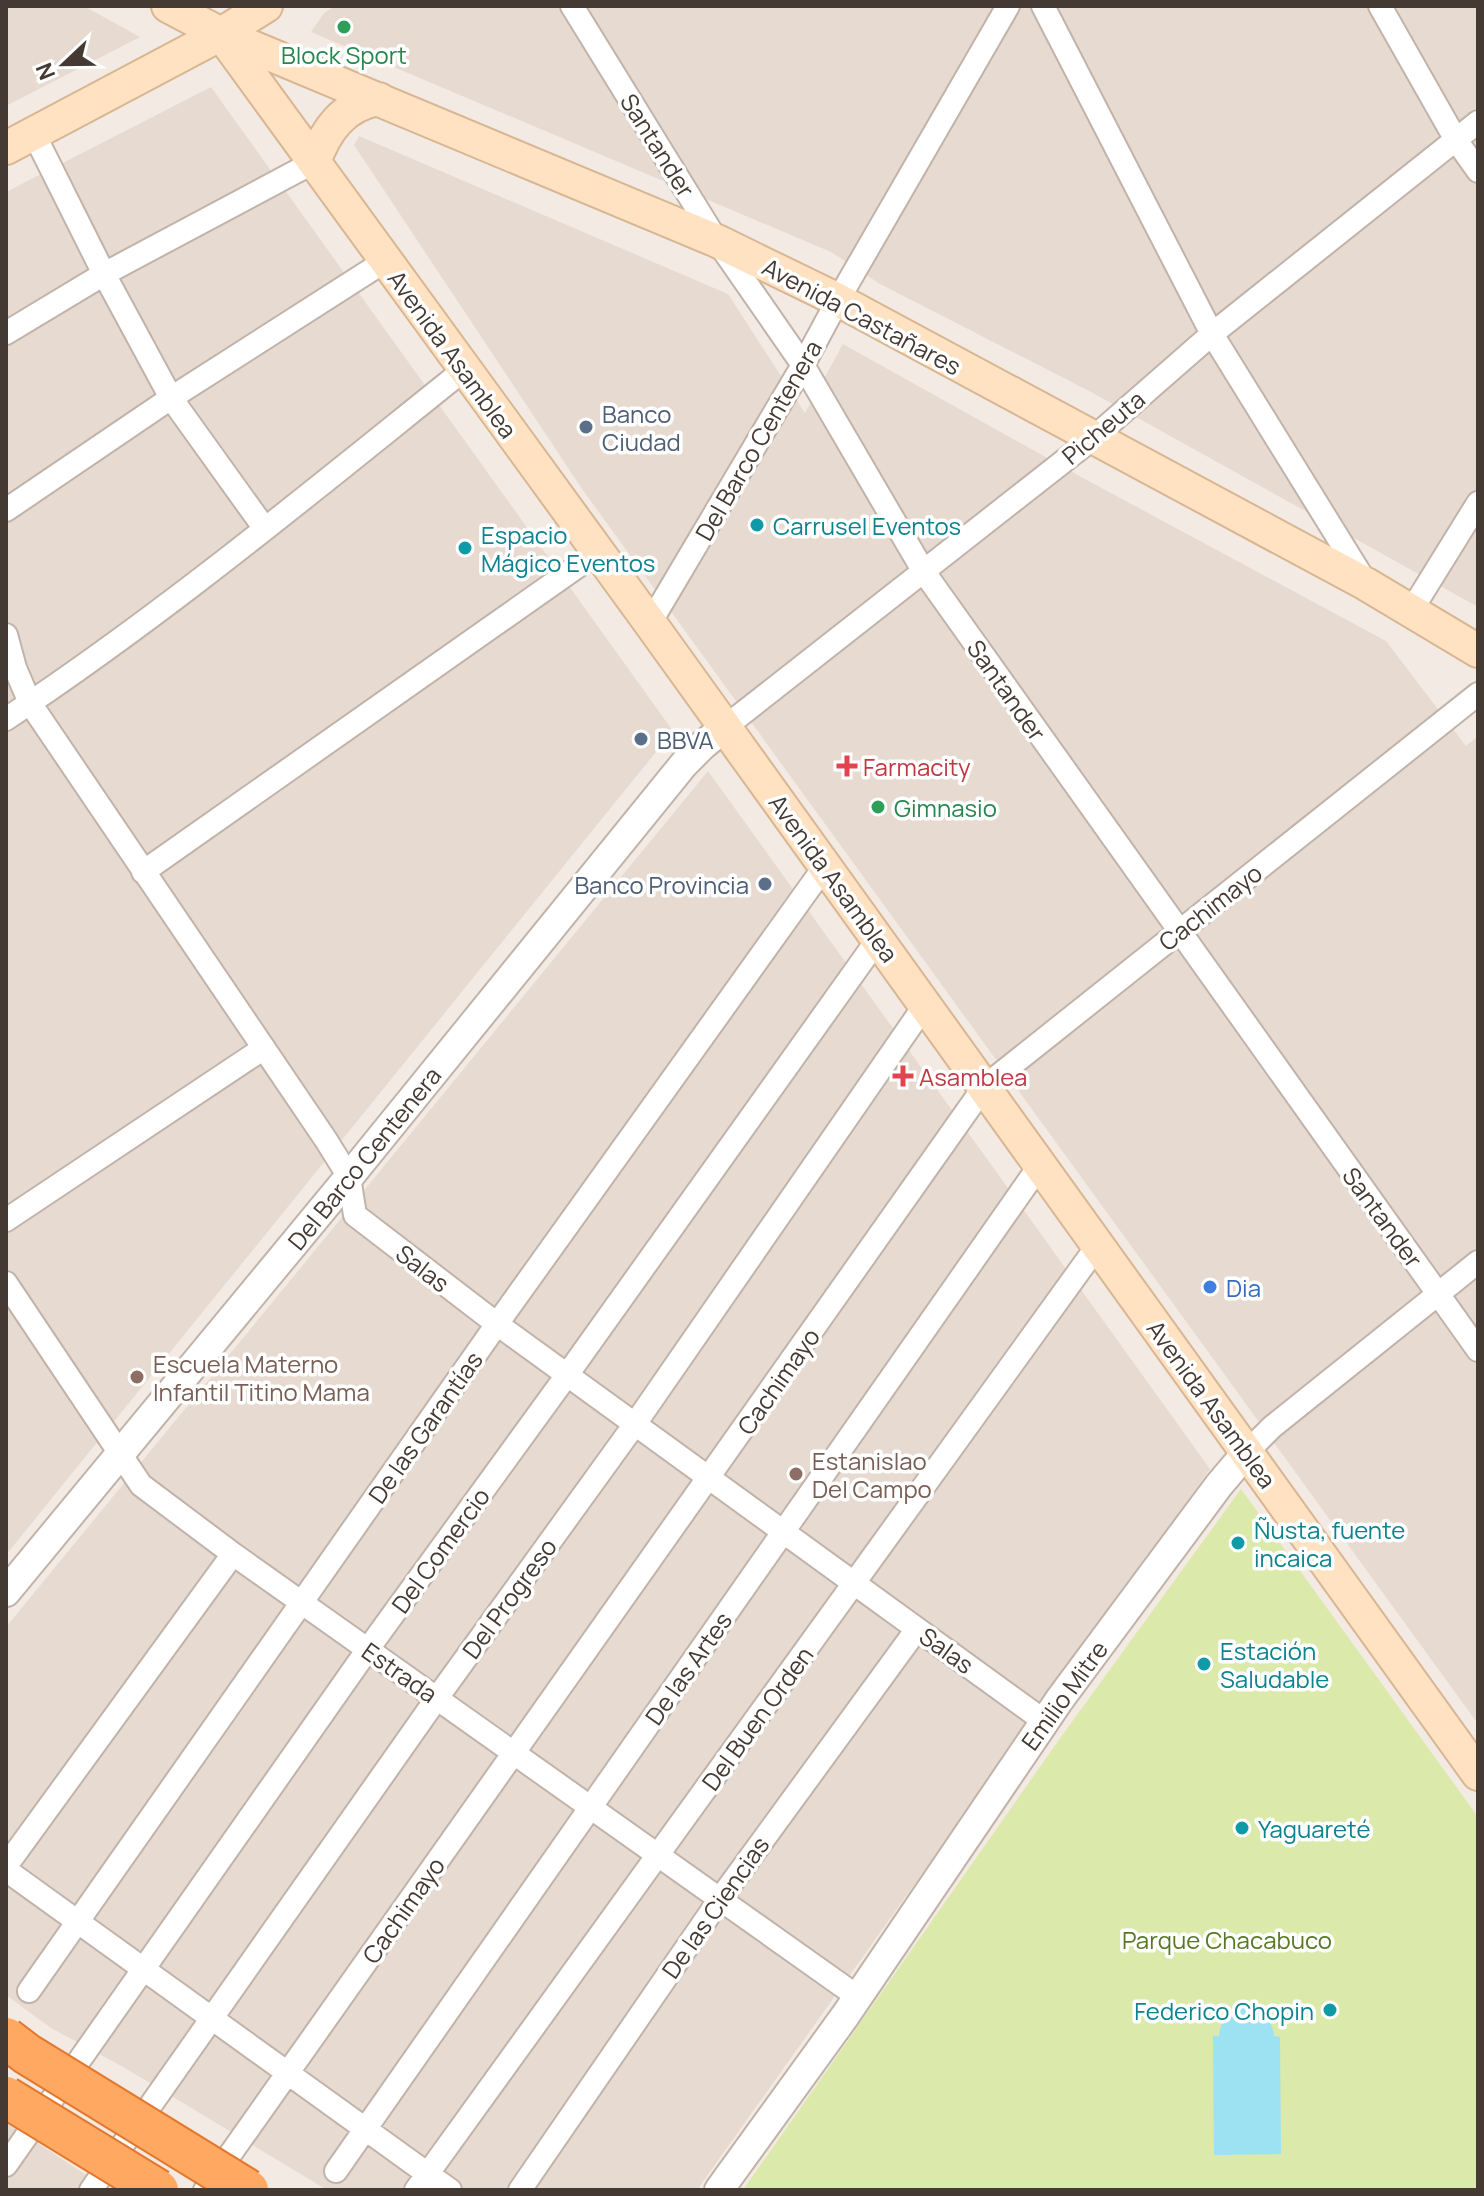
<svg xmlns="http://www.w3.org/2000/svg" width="1484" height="2196" font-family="Manrope,sans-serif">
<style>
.residential{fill:#e7dbd1}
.park{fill:#dbe9aa}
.water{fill:#9ce2f3}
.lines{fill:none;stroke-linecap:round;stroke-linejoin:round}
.minor-casing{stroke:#c1b3a9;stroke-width:26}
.tertiary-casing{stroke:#c1b3a9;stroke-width:32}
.secondary-casing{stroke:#d8b693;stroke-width:36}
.minor{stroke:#fff;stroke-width:22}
.tertiary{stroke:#fff;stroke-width:28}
.secondary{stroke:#ffe2c1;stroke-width:32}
.motorway-bridge-casing{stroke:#e3782d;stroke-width:44;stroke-linecap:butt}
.motorway-bridge{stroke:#ffa862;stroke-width:40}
.leisure-dot{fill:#2e9e5b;stroke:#fff;stroke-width:3}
.service-dot{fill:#5c6f8a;stroke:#fff;stroke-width:3}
.culture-dot{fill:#0f9aa8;stroke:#fff;stroke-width:3}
.health-dot{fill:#e0444e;stroke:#fff;stroke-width:3}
.shop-dot{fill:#3f7fe0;stroke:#fff;stroke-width:3}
.education-dot{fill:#8d6e63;stroke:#fff;stroke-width:3}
.labels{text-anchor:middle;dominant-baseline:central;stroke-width:7;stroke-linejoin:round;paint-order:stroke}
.leisure-label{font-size:24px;fill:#27864d;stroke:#fff}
.street-label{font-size:24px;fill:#453a33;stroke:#fff}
.service-label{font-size:24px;fill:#4e5e75;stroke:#fff;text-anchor:start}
.culture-label{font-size:24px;fill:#0d838f;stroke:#fff;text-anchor:start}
.health-label{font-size:24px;fill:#be3a42;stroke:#fff;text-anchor:start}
.shop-label{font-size:24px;fill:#366cbe;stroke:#fff;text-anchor:start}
.education-label{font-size:24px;fill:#785e54;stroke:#fff;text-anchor:start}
.park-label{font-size:24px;fill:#577825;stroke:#fff}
</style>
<rect width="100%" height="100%" fill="#f3ebe3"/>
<path class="residential" d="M6 6H84L140 37 6 106Z
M335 6H1478V607L1091 392 880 284 831 252 311 32 324 13Z
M211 87 673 731 6 1555V192Z
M359 136 728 294 805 413 843 344 1083 478 1386 641 1466 746 1478 736V1724L582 489 354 145Z
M708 771 1210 1469 697 2190H327L125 2068 51 2028 6 1995V1627Z
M6 2122 109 2190H6Z"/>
<path class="park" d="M1241 1489 1478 1817V2190H743L1061 1737Z"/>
<path class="water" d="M1247 2007C1264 2010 1272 2020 1274 2036L1280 2037 1281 2154 1214 2155 1213 2036H1219C1221 2018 1229 2009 1247 2007Z"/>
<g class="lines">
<g class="minor-casing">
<path id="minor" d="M572 6 717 241 803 365 924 572 1478 1350
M1043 6 1212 334 1366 583
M1380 6 1456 140 1478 171
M34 134 104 274 171 398 265 529
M6 333 104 274 314 162
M6 510 171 398 385 261
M1411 611 1478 503
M650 623 803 365 838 300 1008 6
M6 635 15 668 30 703 326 1140 349 1177 355 1215 497 1324 1044 1721
M6 719C166 613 315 489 465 369
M725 727 1092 439 1212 334 1478 122
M143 872 598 552
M6 1220 264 1048
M6 1283 141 1485 233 1554 858 1997
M1247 1452 1272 1427 1478 1262
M6 1866 233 1554
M6 1870 450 2190
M29 1991 497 1324 825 866
M6 2165 368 1649 567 1375 878 939
M336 2171 1040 1165
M91 2190 437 1698 635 1424 925 1005
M205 2190 984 1087 1478 694
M416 2190 1098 1245
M520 2190 720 1899 917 1629"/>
</g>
<g class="tertiary-casing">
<path id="tertiary" d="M6 1592 349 1177 684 764 703 745 725 727
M719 2190 845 2016 1060 1699 1219 1485 1247 1452"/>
</g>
<g class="secondary-casing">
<path id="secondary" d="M168 6 221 34 717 241 838 300 1366 584 1478 651
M221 34 650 623 1478 1774
M6 148 221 34 266 6
M314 162C326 130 343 105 379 99"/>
</g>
<use href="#minor" class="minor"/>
<use href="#tertiary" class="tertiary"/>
<use href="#secondary" class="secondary"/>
<g class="motorway-bridge-casing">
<path id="motorway-bridge" d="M6 2038 27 2054 248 2190
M6 2097 158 2190"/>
</g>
<use href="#motorway-bridge" class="motorway-bridge"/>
</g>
<g class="leisure-dot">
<circle cx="344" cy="27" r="8"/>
<circle cx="878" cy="807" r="8"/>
</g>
<g class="service-dot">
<circle cx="586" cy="427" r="8"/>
<circle cx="641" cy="739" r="8"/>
<circle cx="765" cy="884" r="8"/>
</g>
<g class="culture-dot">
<circle cx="757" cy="525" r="8"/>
<circle cx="465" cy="548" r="8"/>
<circle cx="1238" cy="1543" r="8"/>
<circle cx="1204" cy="1664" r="8"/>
<circle cx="1242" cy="1828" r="8"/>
<circle cx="1330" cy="2010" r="8"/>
</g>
<g class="health-dot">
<path d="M843 754h8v8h8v8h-8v8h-8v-8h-8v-8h8z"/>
<path d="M899 1064h8v8h8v8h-8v8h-8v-8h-8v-8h8z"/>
</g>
<circle class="shop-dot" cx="1210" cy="1287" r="8"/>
<g class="education-dot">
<circle cx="137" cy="1377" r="8"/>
<circle cx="796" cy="1474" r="8"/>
</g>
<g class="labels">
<g class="leisure-label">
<text x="344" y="54">Block Sport</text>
<text x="894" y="807" text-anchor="start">Gimnasio</text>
</g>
<g class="street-label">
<text transform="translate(658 145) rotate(58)">Santander</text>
<text transform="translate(862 316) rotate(28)">Avenida Castañares</text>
<text transform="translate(453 354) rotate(54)">Avenida Asamblea</text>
<text transform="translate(1103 427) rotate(-40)">Picheuta</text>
<text transform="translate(758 440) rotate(-60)">Del Barco Centenera</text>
<text transform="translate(1007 690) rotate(55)">Santander</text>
<text transform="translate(834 878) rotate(54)">Avenida Asamblea</text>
<text transform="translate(1210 907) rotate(-38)">Cachimayo</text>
<text transform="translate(364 1158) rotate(-51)">Del Barco Centenera</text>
<text transform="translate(1383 1217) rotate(54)">Santander</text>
<text transform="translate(423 1268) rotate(38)">Salas</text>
<text transform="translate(778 1381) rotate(-55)">Cachimayo</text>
<text transform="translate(1212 1404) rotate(54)">Avenida Asamblea</text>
<text transform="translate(425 1427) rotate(-55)">De las Garantías</text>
<text transform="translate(440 1550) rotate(-54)">Del Comercio</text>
<text transform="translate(509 1598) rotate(-54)">Del Progreso</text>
<text transform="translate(947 1650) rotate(36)">Salas</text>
<text transform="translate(688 1668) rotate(-55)">De las Artes</text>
<text transform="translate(400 1672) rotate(35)">Estrada</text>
<text transform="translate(1064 1695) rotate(-54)">Emilio Mitre</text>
<text transform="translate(757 1718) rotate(-54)">Del Buen Orden</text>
<text transform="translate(715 1907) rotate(-55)">De las Ciencias</text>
<text transform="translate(403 1910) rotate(-55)">Cachimayo</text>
</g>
<g class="service-label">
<text x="602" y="413">Banco<tspan x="602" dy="28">Ciudad</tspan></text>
<text x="657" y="739">BBVA</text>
<text x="749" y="884" text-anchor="end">Banco Provincia</text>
</g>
<g class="culture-label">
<text x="773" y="525">Carrusel Eventos</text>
<text x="481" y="534">Espacio<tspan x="481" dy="28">Mágico Eventos</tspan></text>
<text x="1254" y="1529">Ñusta, fuente<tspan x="1254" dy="28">incaica</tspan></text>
<text x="1220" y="1650">Estación<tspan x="1220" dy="28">Saludable</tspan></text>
<text x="1258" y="1828">Yaguareté</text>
<text x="1314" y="2010" text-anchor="end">Federico Chopin</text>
</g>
<g class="health-label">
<text x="863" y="766">Farmacity</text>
<text x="919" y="1076">Asamblea</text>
</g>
<g class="shop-label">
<text x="1226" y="1287">Dia</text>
</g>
<g class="education-label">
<text x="153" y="1363">Escuela Materno<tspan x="153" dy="28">Infantil Titino Mama</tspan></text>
<text x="812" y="1460">Estanislao<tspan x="812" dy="28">Del Campo</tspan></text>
</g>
<g class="park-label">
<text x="1227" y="1939">Parque Chacabuco</text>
</g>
</g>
<rect width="1484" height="2196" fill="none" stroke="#453a33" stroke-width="16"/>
<g transform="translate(64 64) rotate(248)" stroke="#ffffff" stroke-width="6" paint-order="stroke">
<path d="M0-6L14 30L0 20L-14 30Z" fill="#453a33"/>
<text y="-12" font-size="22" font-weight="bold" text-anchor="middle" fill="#453a33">N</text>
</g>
</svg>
